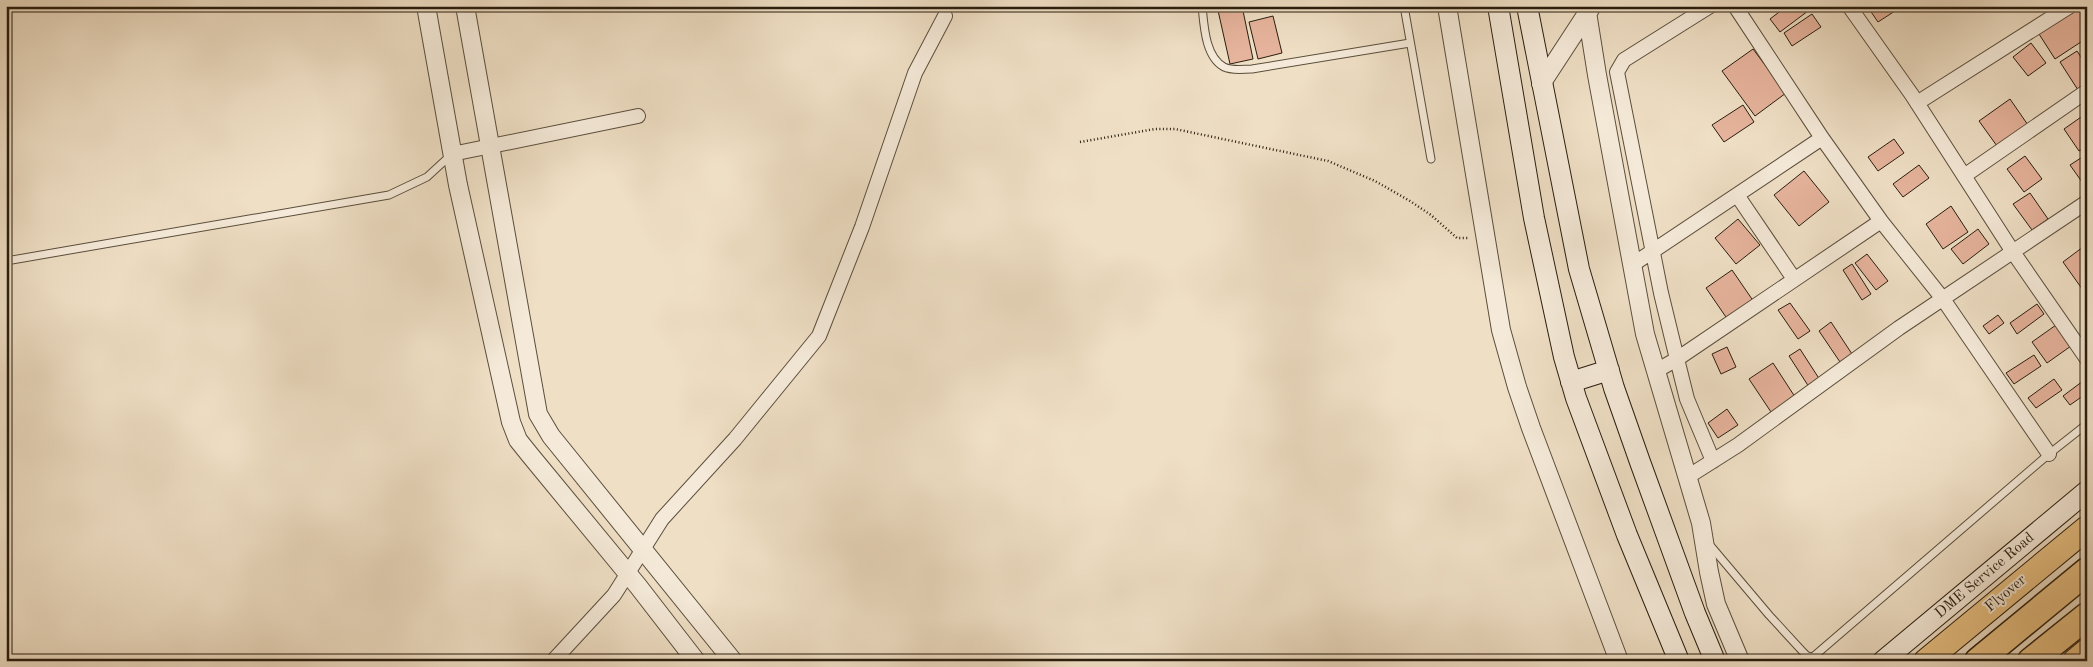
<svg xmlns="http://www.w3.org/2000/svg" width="2093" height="667" font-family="'Old Standard TT',serif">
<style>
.building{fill:#e6b39c;stroke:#281d0f}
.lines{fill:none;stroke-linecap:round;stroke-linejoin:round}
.service-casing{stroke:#5a4e3c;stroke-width:9}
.minor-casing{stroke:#5a4e3c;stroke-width:16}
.tertiary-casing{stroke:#5a4e3c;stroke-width:20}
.secondary-casing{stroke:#281d0f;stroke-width:22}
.trunk-casing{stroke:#281d0f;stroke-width:26}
.motorway-casing{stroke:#281d0f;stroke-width:29}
.path{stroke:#281d0f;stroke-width:2.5;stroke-dasharray:1 2.5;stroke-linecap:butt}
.service{stroke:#f5ead9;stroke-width:7}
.minor{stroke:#f5ead9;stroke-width:14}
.tertiary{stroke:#f5ead9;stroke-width:18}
.secondary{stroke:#f5ead9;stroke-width:20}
.trunk{stroke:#e8c082;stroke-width:24}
.motorway{stroke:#e8c082;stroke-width:26}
.labels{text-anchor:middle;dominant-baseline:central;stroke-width:4;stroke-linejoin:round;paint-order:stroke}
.street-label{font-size:15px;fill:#281d0f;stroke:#f5ead9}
</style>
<rect width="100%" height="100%" fill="#efdfc5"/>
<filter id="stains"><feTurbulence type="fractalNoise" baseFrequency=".004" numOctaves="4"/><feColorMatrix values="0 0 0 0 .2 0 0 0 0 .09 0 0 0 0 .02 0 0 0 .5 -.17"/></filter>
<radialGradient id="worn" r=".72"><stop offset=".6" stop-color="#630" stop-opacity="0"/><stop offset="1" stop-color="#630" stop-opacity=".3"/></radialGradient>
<path class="building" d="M1217 6H1242L1253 59 1230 64Z
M1787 6H1804L1808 11 1780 32 1770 19Z
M1867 6H1892L1895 11 1878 22Z
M2083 6 2087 12V38L2055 59 2039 34Z
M1812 14 1821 27 1792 46 1784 33Z
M1273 16 1282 53 1258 59 1249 22Z
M2031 43 2046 63 2028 76 2013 57Z
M1753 49 1786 93 1755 116 1722 71Z
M2077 51 2087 66V84L2078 90 2060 62Z
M2010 99 2028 125 1997 146 1979 121Z
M1743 105 1754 122 1724 142 1712 125Z
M2084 115 2087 119V146L2079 151 2064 129Z
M1894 139 1904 153 1878 171 1868 157Z
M2025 156 2042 179 2024 192 2007 169Z
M2084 156 2087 160V189L2070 165Z
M1919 165 1929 178 1903 197 1893 184Z
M1804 171 1829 202 1799 226 1774 195Z
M2030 193 2048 219 2032 230 2013 204Z
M1951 206 1968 232 1943 249 1926 224Z
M1738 219 1760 245 1736 264 1715 238Z
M1978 229 1989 244 1963 264 1951 249Z
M2087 244V291L2085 293 2063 262Z
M1867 254 1888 281 1876 290 1855 263Z
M1852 264 1871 294 1862 300 1843 270Z
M1732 270 1754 302 1728 320 1706 288Z
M1790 303 1810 331 1798 339 1778 310Z
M2037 304 2044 314 2017 334 2010 323Z
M1998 315 2004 323 1989 334 1983 326Z
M1831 322 1852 354 1840 362 1819 331Z
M2056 325 2071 346 2047 363 2032 342Z
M1727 347 1736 367 1721 374 1712 354Z
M1800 349 1820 380 1809 387 1789 356Z
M2034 355 2041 366 2014 384 2006 373Z
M1773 363 1797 400 1773 415 1749 379Z
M2087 378V393L2070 405 2063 396Z
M2054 379 2062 390 2036 408 2028 398Z
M1727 409 1738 425 1718 438 1708 423Z"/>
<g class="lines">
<g class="service-casing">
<path id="service" d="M1202 6C1204 25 1205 57 1224 67 1232 71 1243 69 1252 69L1410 43
M1404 6 1431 159
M6 261 389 195 427 177 452 154
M1709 544 1769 615 1804 653 1807 656 1813 657 2049 454 2087 424"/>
</g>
<g class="minor-casing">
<path id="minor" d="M1710 6 1624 60 1617 72 1661 293 1677 359 1687 399 1713 461
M1735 6 1822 138 1881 221 1943 299 2049 454
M1849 6 1912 95 2013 252 2087 359
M1917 103 2070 6
M452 154 638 116
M1964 176 2087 91
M1737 195 1794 279
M1632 265 1822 138
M1656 371 1677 359 1881 221
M1689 476 1738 445 1899 328 2087 202
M553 661 614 595 662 519 735 439 819 336 862 227 915 73 945 16"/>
</g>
<g class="tertiary-casing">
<path id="tertiary" d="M426 6 458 185 511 422 518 440 530 455 638 586 696 661
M465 6 538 414 551 436 733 661
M1447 6 1501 330 1517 387 1531 428 1619 661
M1586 6 1597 75 1645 334 1701 523 1709 572 1716 604 1740 661
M1541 84 1590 9"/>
</g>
<g class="secondary-casing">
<path id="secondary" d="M1498 6 1534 218 1564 357 1576 398 1627 535 1679 661
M1527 6 1579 269 1614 388 1640 462 1695 613 1715 661
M1571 382 1609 370
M1883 661 2087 491"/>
</g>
<g class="trunk-casing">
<path id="trunk" d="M1926 661 2087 528
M2075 661 2087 651"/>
</g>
<g class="motorway-casing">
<path id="motorway" d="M1978 661 2087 571
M2031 661 2087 616"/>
</g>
<path class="path" d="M1080 142 1155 129H1175L1328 161 1375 181 1410 201 1431 215 1457 238H1469"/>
<use href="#service" class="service"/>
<use href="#minor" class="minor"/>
<use href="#tertiary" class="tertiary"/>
<use href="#secondary" class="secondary"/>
<use href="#trunk" class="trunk"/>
<use href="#motorway" class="motorway"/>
</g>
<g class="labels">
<g class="street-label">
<text transform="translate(1985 576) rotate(-40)">DME Service Road</text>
<text transform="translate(2006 594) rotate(-40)">Flyover</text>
</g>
</g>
<rect width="2093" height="667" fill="none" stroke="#efdfc5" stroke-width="25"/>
<rect x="8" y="8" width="2078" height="652" fill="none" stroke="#281d0f" stroke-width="2.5"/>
<rect x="12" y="12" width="2068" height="642" fill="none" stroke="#281d0f"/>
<rect width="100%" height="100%" filter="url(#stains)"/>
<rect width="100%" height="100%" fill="url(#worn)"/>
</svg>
